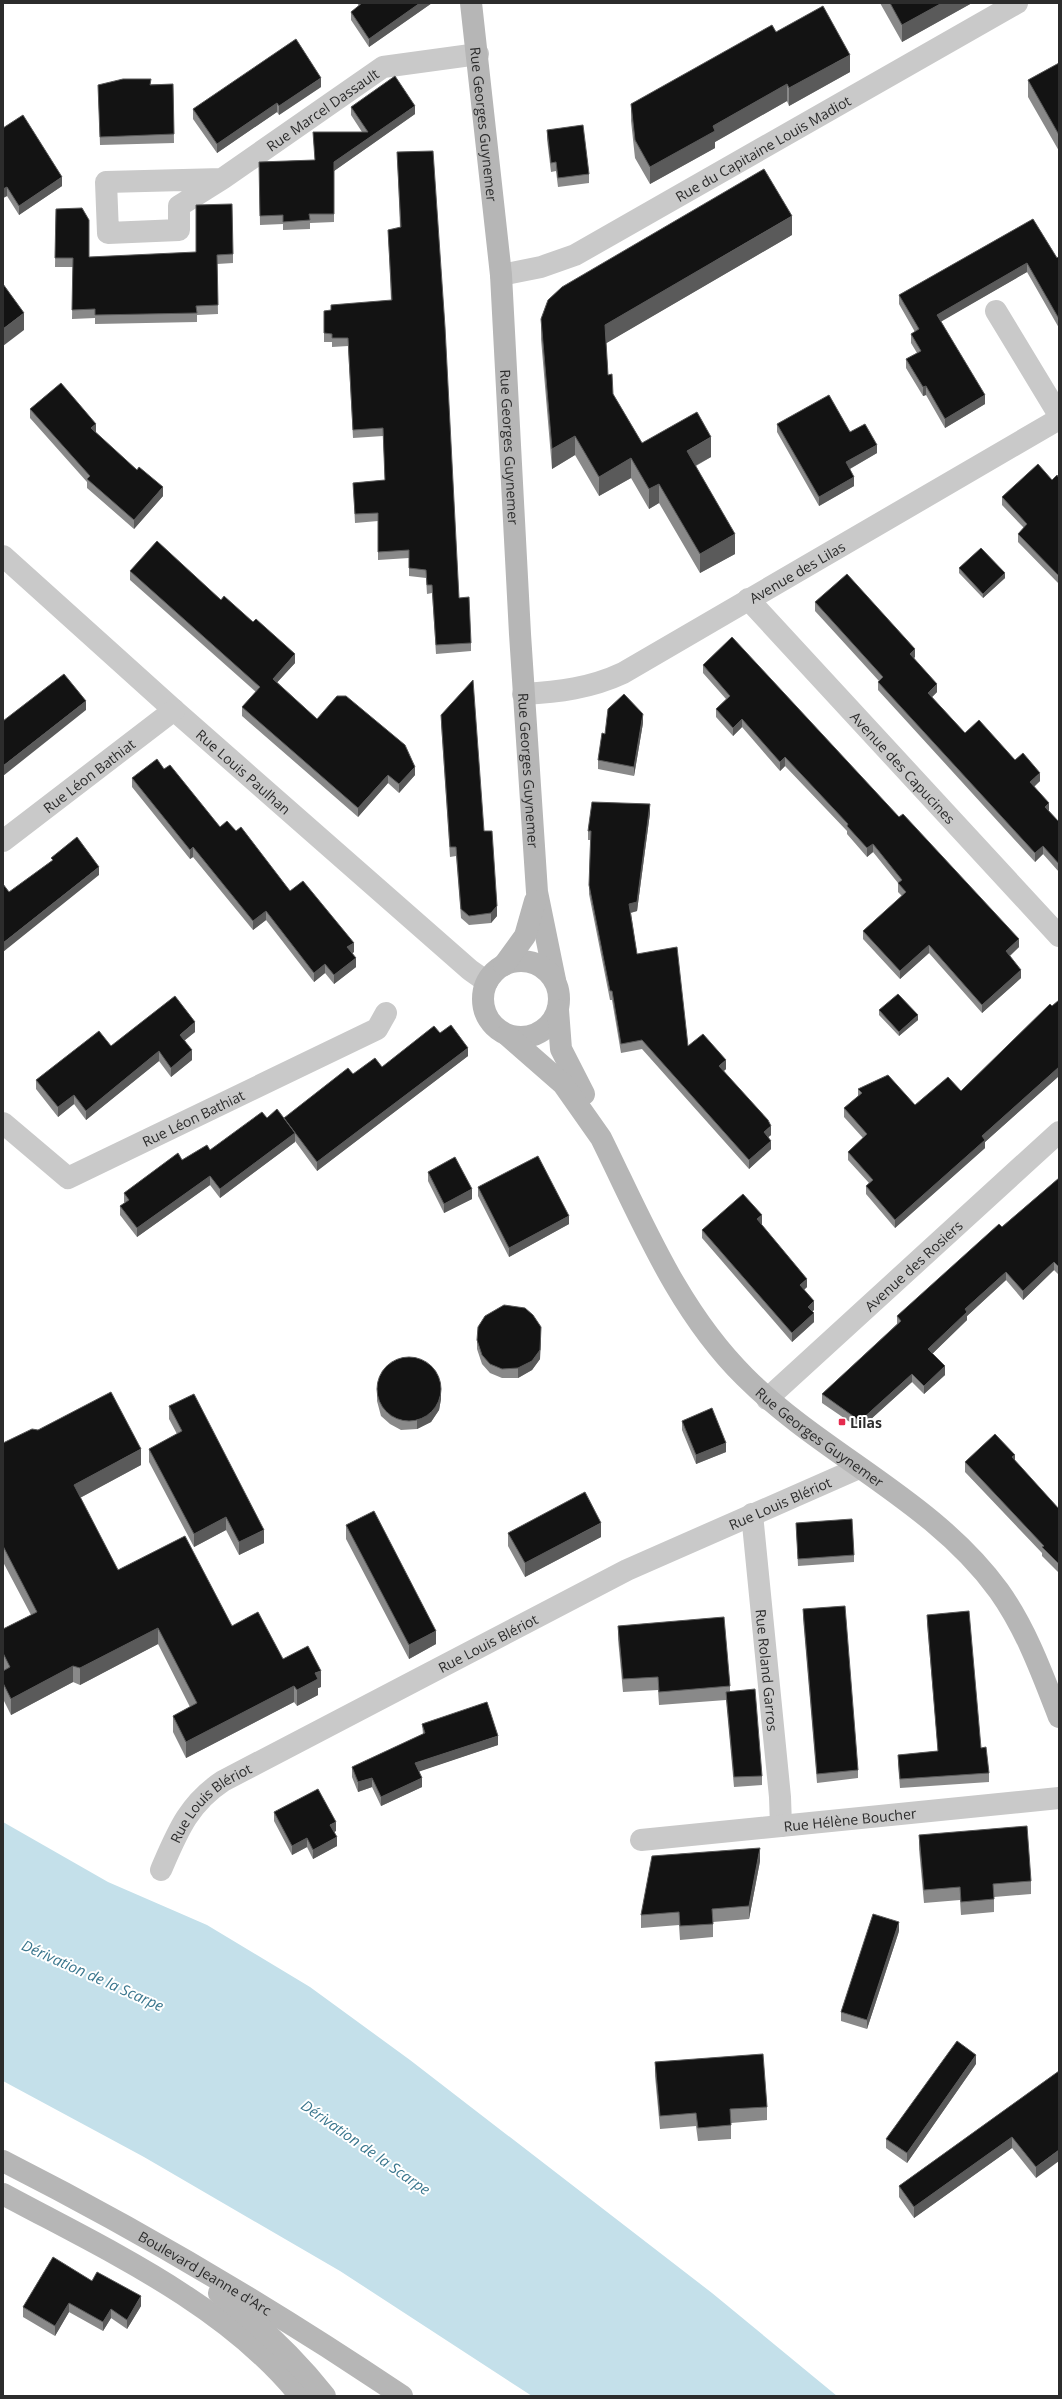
<svg xmlns="http://www.w3.org/2000/svg" width="1062" height="2399" font-family="'Open Sans',sans-serif">
<style>
.water{fill:#c4e0ea}
.lines{fill:none;stroke-linecap:round;stroke-linejoin:round}
.street{stroke:#c9c9c9;stroke-width:22}
.secondary{stroke:#b6b6b6;stroke-width:22}
.wall{fill:#898989}
.shaded-wall{fill:#5a5a5a}
.building{fill:#131313;stroke:#5a5a5a}
.poi-dot{fill:#e52b4e;stroke:#fff;stroke-width:1.5}
.labels{text-anchor:middle;dominant-baseline:central;stroke-width:4;stroke-linejoin:round;paint-order:stroke}
.street-label{font-size:14px;fill:#2c2c2c;stroke:#fff}
.poi-label{font-size:14px;font-weight:bold;fill:#2c2c2c;stroke:#fff;text-anchor:start}
.water-label{font-size:15px;font-style:italic;fill:#3a768d;stroke:#fff}
</style>
<rect width="100%" height="100%" fill="#fff"/>
<path class="water" d="M3 1822 108 1882 207 1925 310 1987 410 2060 712 2293 837 2396H532L340 2271 144 2157 3 2081Z"/>
<g class="lines">
<g class="street">
<path id="s1" d="M222 179 106 182 108 233 179 230V206L222 179 383 67 478 54"/>
<path id="s2" d="M501 275 541 267 575 255 1017 3"/>
<path d="M996 311 1059 415"/>
<path id="s3" d="M3 556 174 710 470 970 487 982"/>
<path id="s4" d="M748 599 1059 936"/>
<path id="s5" d="M523 694C559 692 591 688 623 673L1059 419"/>
<path id="s6" d="M3 841 174 710"/>
<path id="s7" d="M3 1123 68 1178 377 1029 386 1013"/>
<path id="s8" d="M767 1399 1059 1132"/>
<path id="s9" d="M752 1514 780 1797 781 1826"/>
<path id="s10" d="M641 1840 1059 1798"/>
<path id="s11" d="M161 1870C177 1833 188 1804 223 1781L627 1570 859 1468"/>
</g>
<g class="secondary">
<path id="s12" d="M471 3 501 275 520 634 537 892 555 980"/>
<circle cx="521" cy="999" r="38"/>
<path d="M504 965 525 936 535 901"/>
<path d="M558 1010 561 1049 584 1094"/>
<path id="s13" d="M507 1035 563 1084 601 1138C642 1221 678 1311 745 1377 823 1455 933 1500 999 1591 1026 1629 1042 1673 1059 1717"/>
<path id="s14" d="M3 2161C141 2231 274 2310 402 2396"/>
<path d="M3 2194C105 2249 226 2304 300 2396"/>
<path d="M219 2293C259 2324 294 2357 325 2396"/>
</g>
</g>
<path class="wall" d="M357 3H432L369 47 351 20V12L359 6Z
M880 3H972L902 42Z
M776 32 850 72 789 106 787 101 715 142V148L650 184 635 158 631 121V104Z
M1059 63V151L1028 97V80Z
M173 84 174 143 100 145 98 85Z
M321 87 279 115 277 112 217 153 193 119V109Z
M351 107 415 114 334 171V222L310 223V229L283 230V224L260 225 259 162 315 160 313 132H362L351 115Z
M3 128 62 186 19 215 7 196 3 198Z
M547 130 589 174V183L558 187 556 171 551 172 547 139Z
M397 152 459 598 471 643V651L436 654 432 593 427 594 426 578 409 576V558L378 560V521L355 523 353 483 385 480 383 436 353 438 348 346 332 347V342H324V311L331 310V305L391 301 388 230 400 228Z
M56 209 89 257 233 254V263L217 264 218 314 197 315V322L95 324V318L72 319 73 267H55Z
M1033 219 1057 258 1059 256V328L1027 272 941 321 985 404 945 428 926 395 923 396 906 368V359L917 353 911 343V334L915 332 899 304V295Z
M792 235 606 343 608 375 613 394 642 443 711 457 696 466 735 554 700 573 659 503 649 509 631 478 599 496 575 455 552 469 541 339V319Z
M30 409 96 433 163 496 134 529 87 488V482L30 418Z
M777 424 850 432 877 453 850 469 854 486 819 506 777 432Z
M1059 478V584L1018 542V534L1024 528 1002 505V497L1052 480Z
M959 568 1005 578 983 598 959 573Z
M130 571 221 600 295 663 277 682 317 719 415 775 399 793 388 783 358 817 242 716V707L256 692 130 580Z
M815 602 915 657 914 658 937 692 932 697 965 733 1015 760 1040 781 1034 787 1049 811 1059 822V872L1043 854 1035 862 878 690V682L879 681 815 611Z
M703 665 1019 947 1010 956 1021 978 982 1013 929 953 900 979 863 939V931L902 896 898 892V883L873 852 867 857 847 834V831L785 766 780 771 742 727 733 736 716 717V709L726 699 703 673Z
M441 715 484 831 497 916 491 923 469 925 461 918 456 856 450 857 441 724Z
M643 723 634 776 598 769V760Z
M164 769 220 827 236 831 290 891 354 952 352 953 356 967 334 984 325 973 314 982 266 920 253 930 193 857 190 859 132 787V778Z
M650 813 637 911 631 913 637 954 688 1046 726 1069 724 1071 771 1135 768 1137 771 1149 749 1169 642 1049 621 1053 612 1000H610L589 894 590 840H588V831Z
M1059 1000V1076L985 1142V1148L895 1228 866 1194V1186L869 1183 848 1160V1152L863 1138 844 1117V1108L858 1096V1089L915 1105 961 1091Z
M879 1010 918 1020 899 1036 879 1015Z
M195 1032 185 1040 192 1060 171 1077 159 1061 86 1120 74 1104 58 1117 36 1089V1080L111 1046Z
M440 1033 468 1056 317 1171 295 1141V1142L220 1198 210 1185 137 1237 120 1215V1206L125 1203 124 1202V1193L182 1160 210 1150 267 1118H284L353 1074 382 1067Z
M428 1172 472 1199 444 1213 428 1181Z
M1059 1178V1275L1054 1270 1023 1300 1006 1280 967 1316V1320L932 1354 945 1375 924 1394 912 1382 860 1429 822 1403V1394L897 1324V1316Z
M478 1187 569 1224 509 1257 478 1196Z
M761 1224 807 1287 804 1290 814 1310 812 1311 814 1322 792 1342 702 1238V1230L762 1224Z
M1059 1325V1337L1058 1335V1326Z
M541 1336 540 1359 532 1370 518 1378H502L490 1373 482 1364 477 1349V1340Z
M377 1392 441 1399 439 1410 431 1422 417 1429 401 1430 390 1424 381 1416 377 1401Z
M169 1406 264 1543 239 1555 226 1530 194 1547 149 1462V1449L177 1434 169 1419Z
M682 1421 726 1452 696 1464 682 1430Z
M3 1443 141 1465 80 1498 118 1570 232 1626 283 1659 321 1687 318 1688V1695L297 1706 294 1702 186 1758 173 1732V1716L190 1707 158 1644 80 1685 73 1682 11 1715 3 1699V1671L4 1670 3 1669V1629L31 1615 3 1562Z
M1015 1461 1059 1509V1573L1042 1556V1553L965 1472V1462Z
M796 1523 854 1555V1562L798 1566Z
M346 1525 436 1644 409 1659 346 1539Z
M508 1533 601 1537 525 1577 508 1546Z
M803 1609 858 1770V1778L817 1783 803 1618Z
M927 1615 981 1748 989 1773V1782L900 1788 898 1764V1755L938 1751 927 1624Z
M618 1626 730 1686V1691L762 1776V1785L734 1787 726 1700 659 1705 658 1690 623 1692 618 1639Z
M422 1724 498 1745 419 1771 422 1787 381 1806 372 1787 358 1792 352 1777V1767L423 1734Z
M274 1812 336 1831 334 1832 337 1846 313 1859 307 1847 292 1855 274 1821Z
M919 1835 1031 1881V1894L994 1897V1912L961 1915 960 1900 924 1903 919 1849Z
M760 1861 749 1919 713 1922V1937L680 1940 679 1925 641 1928V1915Z
M899 1931 867 2029 841 2021V2012Z
M655 2062 767 2107V2120L731 2123V2139L698 2141 696 2126 660 2129 655 2076Z
M976 2064 907 2163 886 2148V2139Z
M1059 2071 1036 2178 1012 2148 914 2218 899 2197V2186Z
M92 2281 141 2306 127 2329 111 2318 103 2331 69 2312 55 2336 23 2317V2307Z"/>
<path class="shaded-wall" d="M420 3H432L369 47V39Z
M942 3H972L902 42V25Z
M850 55V72L789 106V88Z
M321 78V87L279 115V106Z
M787 84V101L715 142V148L650 184V167L713 126Z
M277 103V112L217 153V144Z
M415 106V114L334 171V162Z
M62 177V186L19 215V206Z
M7 187V196L3 198V189Z
M792 216V235L605 344V325Z
M1027 263V272L937 324V315Z
M24 313V330L3 346V329Z
M926 386V395L923 396V387Z
M985 395V404L945 428V419Z
M96 424V433L91 428Z
M575 436V455L552 469V449Z
M711 437V457L687 470V451Z
M877 445V453L846 471V462Z
M631 458V478L599 496V477Z
M854 477V486L819 506V497Z
M659 484V503L649 509V489Z
M163 487V496L134 529V520Z
M735 534V554L700 573V554Z
M1005 573V578L983 598V594Z
M915 649V657L910 662V654Z
M295 654V663L273 687V679Z
M937 684V692L928 701V693Z
M86 701V710L3 776V766Z
M643 714V723L634 776V767Z
M742 719V727L733 736V728Z
M785 757V766L780 771V762Z
M415 767V775L399 793V784Z
M1040 773V781L1030 790V782Z
M388 775V783L358 817V808Z
M1049 803V811L1045 807Z
M650 804V813L637 911 629 913V904Z
M873 844V852L867 857V848Z
M1043 846V854L1035 862V853Z
M193 847V857L190 859V850Z
M99 867V875L3 952V943Z
M497 906V916L491 923V913Z
M266 911V920L253 930V921Z
M1019 939V947L1006 959V951Z
M354 943V952L347 957V947Z
M929 945V953L900 979V971Z
M356 958V967L334 984V975Z
M325 964V973L314 982V973Z
M1021 970V978L982 1013V1005Z
M918 1015V1020L899 1036V1032Z
M195 1022V1032L180 1044V1035Z
M468 1048V1056L317 1171V1162Z
M192 1050V1060L171 1077V1068Z
M159 1051V1061L86 1120V1111Z
M726 1060V1069L719 1075V1066Z
M1059 1067V1076L985 1142V1148L895 1228V1220L982 1136Z
M74 1095V1104L58 1117V1107Z
M771 1126V1135L764 1141V1132Z
M295 1133V1142L220 1198V1189Z
M771 1141V1149L749 1169V1160Z
M210 1176V1185L137 1237V1228Z
M472 1189V1199L444 1213V1204Z
M762 1215V1224L757 1228V1219Z
M569 1216V1224L509 1257V1248Z
M1054 1262V1270L1023 1300V1291Z
M1006 1272V1280L967 1316V1320L928 1358V1349L965 1309Z
M807 1279V1287L800 1293V1285Z
M814 1301V1310L808 1315V1307Z
M814 1313V1322L792 1342V1333Z
M541 1327 540 1359 532 1370 518 1378V1368Z
M945 1366V1375L924 1394V1386Z
M912 1374V1382L860 1429V1421Z
M441 1390V1399L439 1410 431 1422 417 1429V1420Z
M726 1443V1452L696 1464V1455Z
M141 1449V1465L74 1501V1485Z
M1015 1455V1464L1012 1457Z
M226 1517V1530L194 1547V1534Z
M601 1523V1537L525 1577V1563Z
M264 1530V1543L239 1555V1542Z
M158 1628V1644L80 1685V1668Z
M436 1631V1644L409 1659V1645Z
M73 1666V1682L11 1715V1699Z
M321 1671V1687L318 1688V1695L297 1706V1690L315 1673Z
M294 1686V1702L186 1758V1742Z
M498 1736V1745L415 1773V1763Z
M372 1778V1787L358 1792V1782Z
M422 1778V1787L381 1806V1797Z
M336 1822V1831L330 1834V1825Z
M337 1837V1846L313 1859V1850Z
M307 1838V1847L292 1855V1846Z
M760 1848V1861L749 1919V1906Z
M899 1922V1931L867 2029V2020Z
M976 2055V2064L907 2163V2153Z
M1012 2137V2148L914 2218V2207Z
M1059 2150V2161L1036 2178V2167Z
M141 2296V2306L127 2329V2320Z
M69 2303V2312L55 2336V2326Z
M111 2309V2318L103 2331V2322Z"/>
<path class="building" d="M362 3H420L369 39 351 12Z
M890 3H942L902 25Z
M823 6 850 55 789 88 787 84 713 126 715 131 650 167 635 140 631 104 772 25 776 32Z
M296 39 321 78 279 106 277 103 217 144 193 109Z
M1059 63V135L1028 80Z
M395 76 415 106 334 162V214H309L310 220 283 222V215L260 216 259 162 315 160 313 132H368L351 107Z
M123 79H151L150 85 173 84 174 134 100 137 98 85Z
M23 115 62 177 19 206 7 187 3 189V128Z
M583 125 589 174 558 178 556 162 551 163 547 130Z
M433 151 445 327 459 598 469 597 471 643 436 645 432 585H427L426 570 409 568V550L378 552V513L355 514 353 483 385 480 383 428 353 430 348 338H332V334L324 333V311L331 310V305L392 300 388 230 401 227 397 152Z
M764 169 792 216 605 325 608 375 612 374 613 394 642 443 697 412 711 437 687 451 735 534 700 554 659 484 649 489 631 458 599 477 575 436 552 449 541 319 548 300 562 287Z
M232 204 233 254 217 255 218 305 196 306 197 313 95 315V309L72 310 73 258H55L56 209 82 208 89 220V257L196 252V205Z
M1033 219 1057 258 1059 256V319L1027 263 937 315 985 395 945 419 926 386 923 387 906 359 921 351 911 334 919 329 899 295Z
M3 284 24 313 3 329Z
M61 383 96 424 91 428 137 470 139 467 163 487 134 520 87 479 90 476 30 409Z
M829 395 850 432 865 424 877 445 846 462 854 477 819 497 777 424Z
M1038 464 1052 480 1057 475 1059 478V576L1018 534 1027 524 1002 497Z
M157 541 221 600 224 596 253 622 256 619 295 654 273 679 317 719 337 696H346L405 745 415 767 399 784 388 775 358 808 242 707 260 687 130 571Z
M981 548 1005 573 983 594 959 568Z
M847 574 915 649 910 654 937 684 928 693 965 733 979 720 1015 760 1023 753 1040 773 1030 782 1049 803 1045 807 1059 822V864L1043 846 1035 853 878 682 883 677 815 602Z
M732 637 899 817 903 814 1019 939 1006 951 1021 970 982 1005 929 945 900 971 863 931 906 892 898 883 902 880 873 844 867 848 847 826 848 824 785 757 780 762 742 719 733 728 716 709 730 696 703 665Z
M64 674 86 701 3 766V721Z
M473 680 484 831H492L497 906 491 913 469 916 461 909 456 847H450L441 715Z
M624 694 643 714 634 767 598 760 602 733 605 734 608 709Z
M157 759 164 769 170 765 220 827 227 821 236 831 241 827 290 891 303 881 354 943 347 947 356 958 334 975 325 964 314 973 266 911 253 921 193 847 190 850 132 778Z
M592 802 650 804 637 902 629 904 637 954 677 947 688 1046 703 1034 726 1060 719 1066 768 1120 771 1126 764 1132 771 1141 749 1160 642 1040 621 1044 612 991H610L589 885 591 831H588Z
M77 837 99 867 3 943V884L9 892 53 860 51 858Z
M898 994 918 1015 899 1032 879 1010Z
M175 996 195 1022 180 1035 192 1050 171 1068 159 1051 86 1111 74 1095 58 1107 36 1080 99 1031 111 1046Z
M1059 1000V1067L982 1136 985 1140 895 1220 866 1186 873 1180 848 1152 867 1134 844 1108 862 1093 858 1089 888 1075 915 1105 948 1077 961 1091 1050 1004 1052 1006Z
M451 1025 468 1048 317 1162 284 1118 348 1068 353 1074 375 1058 382 1067 434 1026 440 1033Z
M277 1109 295 1133 220 1189 210 1176 137 1228 120 1206 129 1200 124 1193 178 1153 182 1160 207 1145 210 1150 262 1112 267 1118Z
M538 1156 569 1216 509 1248 478 1187Z
M455 1157 472 1189 444 1204 428 1172Z
M1059 1178V1267L1054 1262 1023 1291 1006 1272 965 1309 967 1312 928 1349 945 1366 924 1386 912 1374 860 1421 822 1394 901 1321 897 1316 999 1224 1002 1227Z
M743 1194 762 1215 757 1219 807 1279 800 1285 814 1301 808 1307 814 1313 792 1333 702 1230Z
M504 1305 525 1308 533 1315 541 1327 540 1350 532 1361 518 1368 502 1369 490 1364 482 1355 477 1340 478 1327 485 1316Z
M377 1389a32 32 0 1 1 64 0a32 32 0 1 1-64 0Z
M111 1392 141 1449 74 1485 118 1570 185 1536 232 1626 258 1612 283 1659 308 1646 321 1671 315 1673 318 1679 297 1690 294 1686 186 1742 173 1716 197 1703 158 1628 80 1668 73 1666 11 1699 3 1683V1671L10 1667 3 1653V1629L37 1612 3 1546V1443L32 1429 38 1430Z
M194 1394 264 1530 239 1542 226 1517 194 1534 149 1449 182 1431 169 1406Z
M712 1408 726 1443 696 1455 682 1421Z
M995 1434 1015 1455 1012 1457 1059 1509V1564L1042 1547 1044 1546 965 1462Z
M585 1492 601 1523 525 1563 508 1533Z
M374 1511 436 1631 409 1645 346 1525Z
M852 1519 854 1555 798 1559 796 1523Z
M845 1606 858 1770 817 1774 803 1609Z
M969 1611 981 1748 986 1747 989 1773 900 1779 898 1755 938 1751 927 1615Z
M724 1617 730 1686 659 1692 658 1677 623 1679 618 1626Z
M755 1689 762 1776 734 1777 726 1692Z
M487 1702 498 1736 415 1763 422 1778 381 1797 372 1778 358 1782 352 1767 425 1733 422 1724Z
M318 1789 336 1822 330 1825 337 1837 313 1850 307 1838 292 1846 274 1812Z
M1027 1826 1031 1881 993 1884 994 1899 961 1902 960 1887 924 1890 919 1835Z
M760 1848 749 1906 712 1909 713 1924 680 1926 679 1912 641 1915 652 1856Z
M873 1914 899 1922 867 2020 841 2012Z
M957 2041 976 2055 907 2153 886 2139Z
M763 2054 767 2107 730 2109 731 2125 698 2128 696 2113 660 2116 655 2062Z
M1059 2071V2150L1036 2167 1012 2137 914 2207 899 2186Z
M53 2257 92 2281 97 2272 141 2296 127 2320 111 2309 103 2322 69 2303 55 2326 23 2307Z"/>
<rect class="poi-dot" x="838" y="1418" width="8" height="8" rx="2"/>
<g class="labels">
<g class="street-label">
<text stroke="none"><textPath href="#s1" startOffset="435">Rue Marcel Dassault</textPath></text>
<text stroke="none"><textPath href="#s12" startOffset="122">Rue Georges Guynemer</textPath></text>
<text stroke="none"><textPath href="#s2" startOffset="293">Rue du Capitaine Louis Madiot</textPath></text>
<text stroke="none"><textPath href="#s12" startOffset="446">Rue Georges Guynemer</textPath></text>
<text stroke="none"><textPath href="#s5" startOffset="304">Avenue des Lilas</textPath></text>
<text stroke="none"><textPath href="#s4" startOffset="229">Avenue des Capucines</textPath></text>
<text stroke="none"><textPath href="#s12" startOffset="770">Rue Georges Guynemer</textPath></text>
<text stroke="none"><textPath href="#s3" startOffset="323">Rue Louis Paulhan</textPath></text>
<text stroke="none"><textPath href="#s6" startOffset="108">Rue Léon Bathiat</textPath></text>
<text stroke="none"><textPath href="#s7" startOffset="224">Rue Léon Bathiat</textPath></text>
<text stroke="none"><textPath href="#s8" startOffset="198">Avenue des Rosiers</textPath></text>
<text stroke="none"><textPath href="#s13" startOffset="517">Rue Georges Guynemer</textPath></text>
<text stroke="none"><textPath href="#s11" startOffset="733">Rue Louis Blériot</textPath></text>
<text stroke="none"><textPath href="#s11" startOffset="409">Rue Louis Blériot</textPath></text>
<text stroke="none"><textPath href="#s9" startOffset="157">Rue Roland Garros</textPath></text>
<text stroke="none"><textPath href="#s11" startOffset="86">Rue Louis Blériot</textPath></text>
<text stroke="none"><textPath href="#s10" startOffset="210">Rue Hélène Boucher</textPath></text>
<text stroke="none"><textPath href="#s14" startOffset="231">Boulevard Jeanne d'Arc</textPath></text>
</g>
<g class="poi-label">
<text x="850" y="1422">Lilas</text>
</g>
<g class="water-label">
<text transform="translate(93 1975) rotate(24)">Dérivation de la Scarpe</text>
<text transform="translate(366 2147) rotate(35)">Dérivation de la Scarpe</text>
</g>
</g>
<rect width="1062" height="2399" fill="none" stroke="#2c2c2c" stroke-width="8"/>
</svg>
